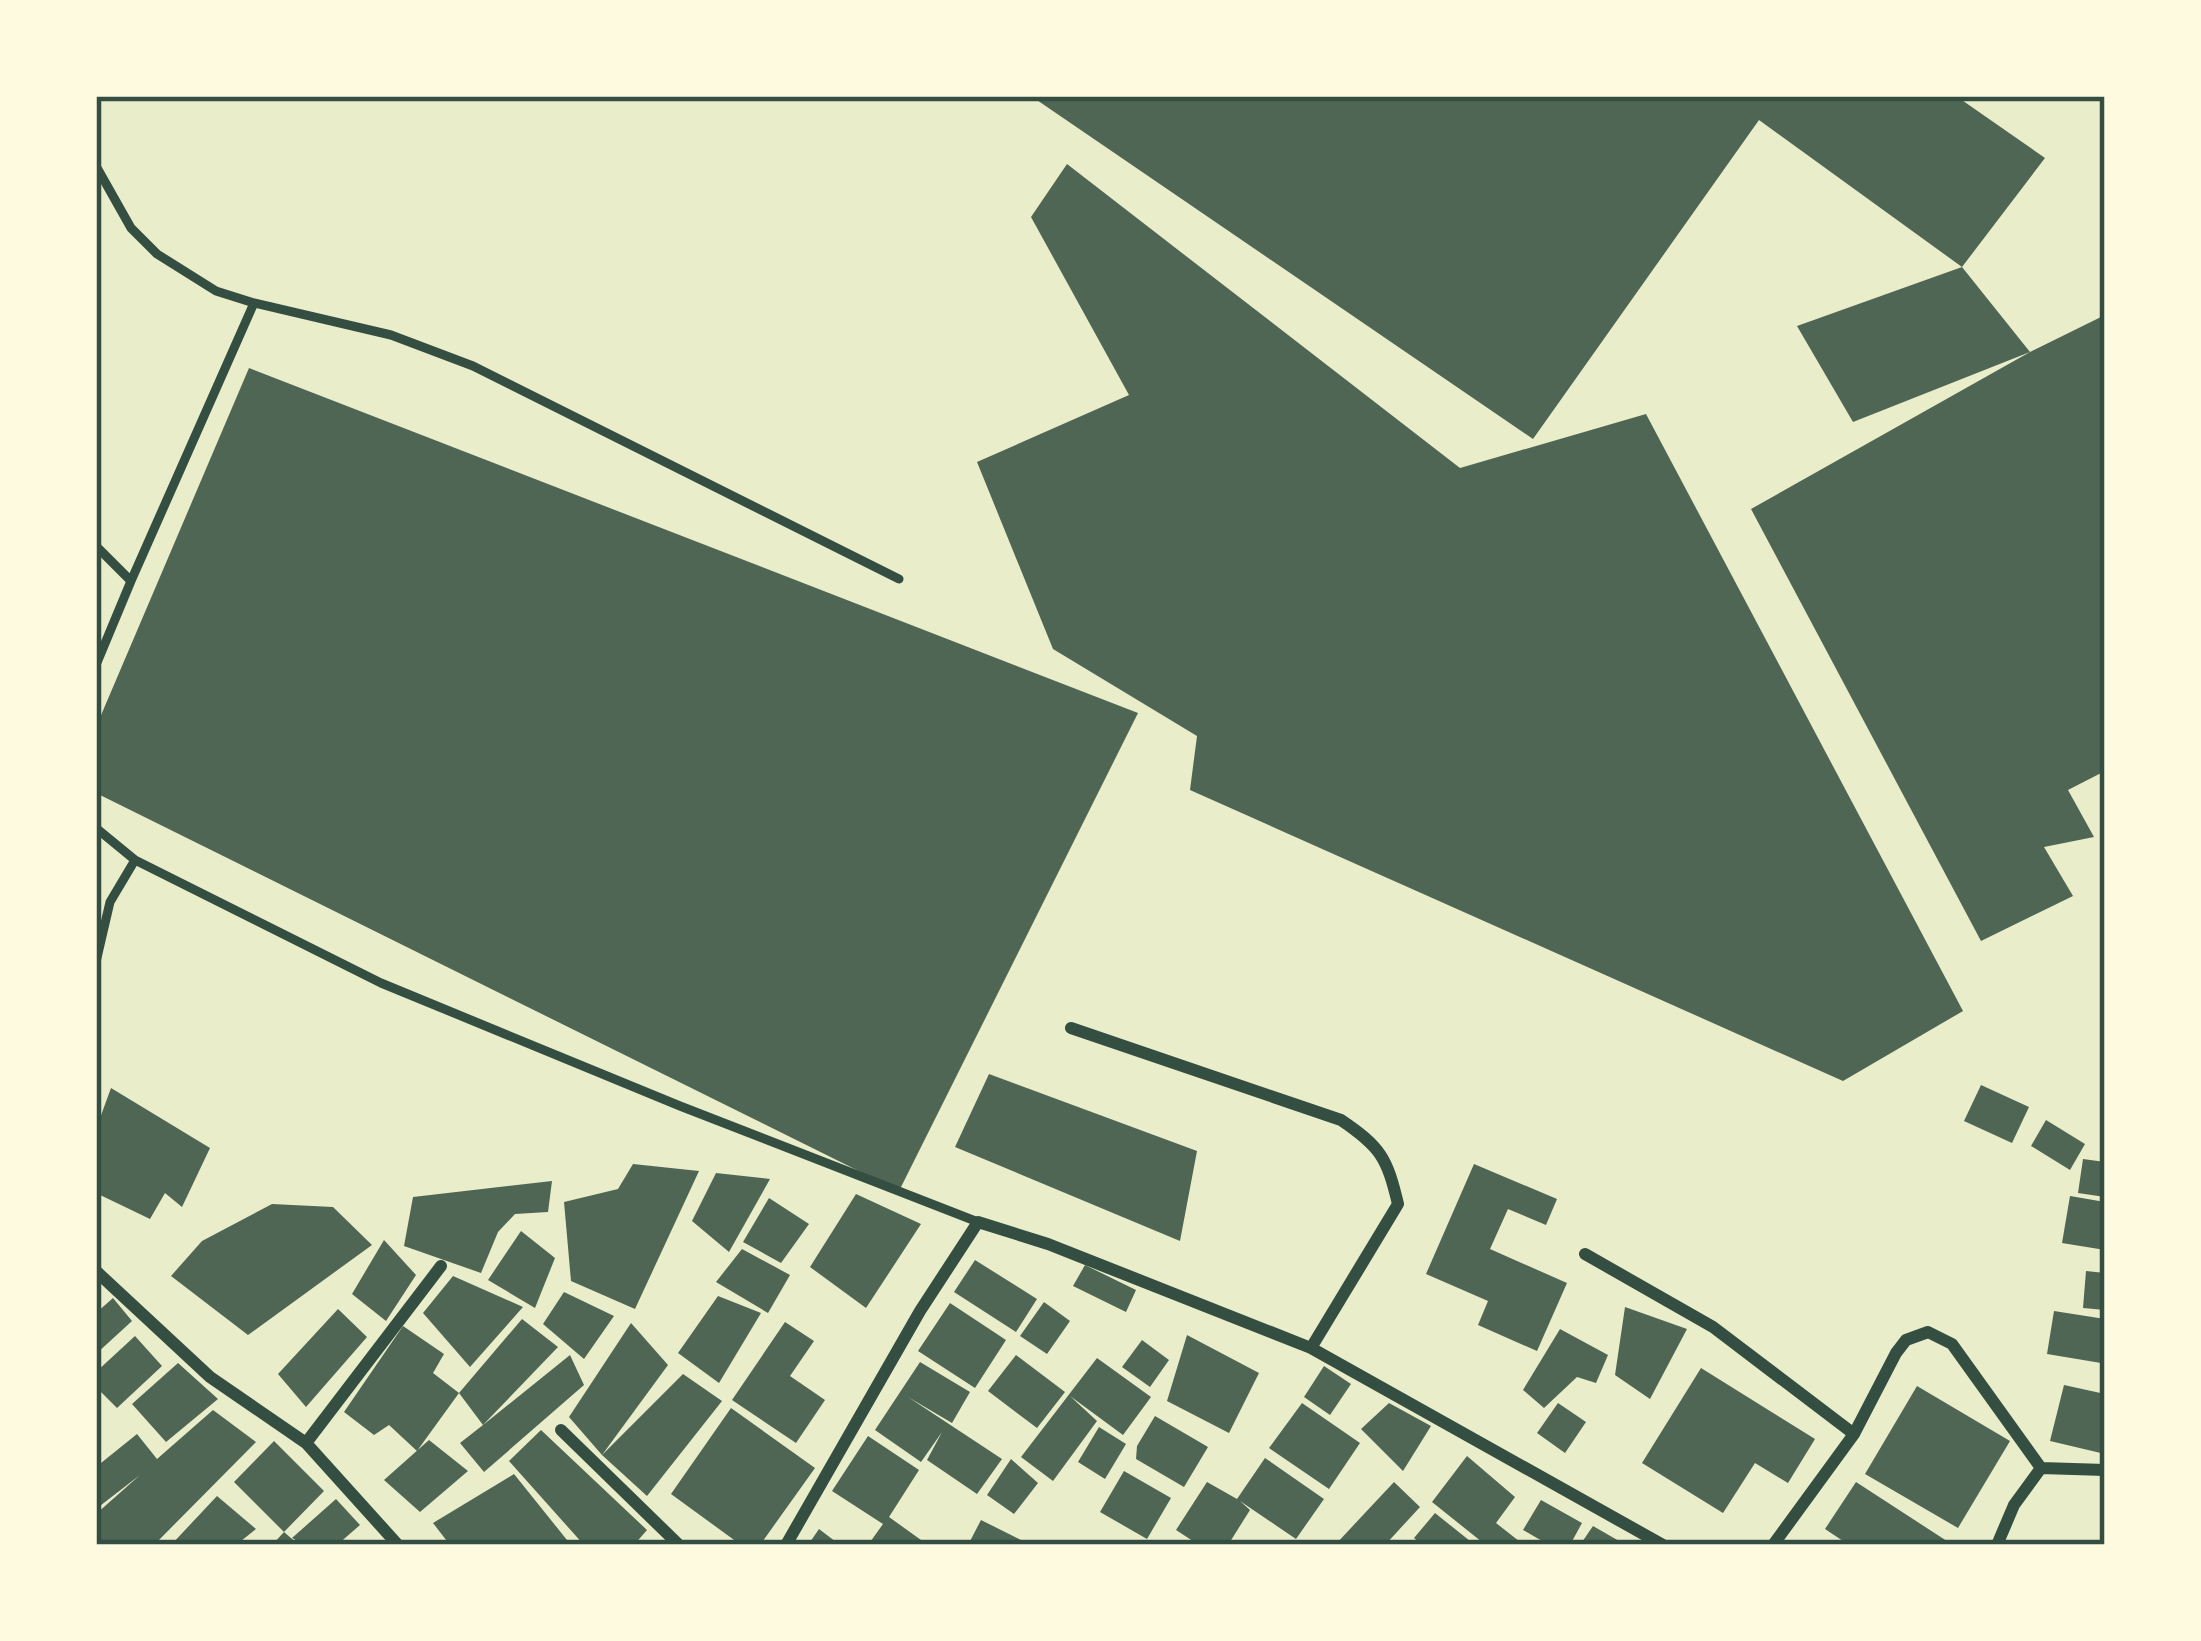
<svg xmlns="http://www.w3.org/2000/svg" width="2201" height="1641" font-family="'Roboto Serif',serif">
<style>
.building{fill:#4f6655}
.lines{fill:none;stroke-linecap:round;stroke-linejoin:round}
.service{stroke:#344e41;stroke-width:9}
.minor{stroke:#344e41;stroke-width:12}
.neatline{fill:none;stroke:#344e41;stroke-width:4.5}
</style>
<rect width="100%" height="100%" fill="#e9edc9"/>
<path class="building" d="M1031 96H1956L2045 158 1962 267 1759 120 1533 439Z
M1067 164 1460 468 1646 414 1963 1011 1843 1081 1190 790 1197 736 1053 649 977 462 1129 395 1031 217Z
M1962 267 2030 352 1853 422 1797 326Z
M2105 315V771L2068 790 2094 837 2044 847 2073 896 1981 941 1751 509 2030 352Z
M249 368 1138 713 899 1191 96 793V727Z
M989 1074 1197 1151 1180 1241 955 1147Z
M1981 1085 2029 1107 2012 1143 1964 1121Z
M111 1088 210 1148 182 1207 165 1193 150 1219 96 1193V1129Z
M2046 1120 2085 1144 2070 1170 2031 1146Z
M2083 1159 2105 1162V1197L2078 1193Z
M633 1164 699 1171 635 1309 571 1281 564 1202 618 1189Z
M1474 1164 1557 1199 1546 1225 1508 1209 1490 1249 1567 1283 1537 1351 1478 1325 1488 1301 1426 1274Z
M716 1173 770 1179 729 1252 692 1221Z
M552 1181 548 1212 515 1214 498 1232 481 1273 404 1246 413 1197Z
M856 1194 921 1224 866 1308 810 1267Z
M2070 1196 2105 1202V1250L2062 1243Z
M769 1198 809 1224 781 1263 743 1242Z
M272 1204 333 1207 372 1245 248 1335 171 1276 202 1241Z
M521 1231 555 1258 535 1308 488 1280Z
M384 1240 416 1275 386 1321 352 1294Z
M742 1249 790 1275 768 1313 716 1282Z
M975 1260 1037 1299 1016 1332 954 1292Z
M1085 1265 1136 1290 1126 1312 1073 1286Z
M2086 1271 2105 1273V1310L2083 1308Z
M453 1276 523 1307 470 1367 423 1313Z
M564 1292 614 1316 584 1359 543 1324Z
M718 1296 761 1313 719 1383 678 1353Z
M113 1298 132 1321 96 1354V1313Z
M1044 1302 1070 1321 1047 1354 1020 1336Z
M950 1303 1006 1340 975 1388 918 1351Z
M1625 1307 1687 1329 1650 1399 1615 1375Z
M338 1309 367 1337 306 1407 278 1374Z
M2054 1311 2105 1319 2101 1363 2047 1354Z
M522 1319 558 1347 483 1425 570 1355 584 1385 484 1472 460 1443 483 1425 459 1393 417 1451 389 1425 374 1435 344 1412 403 1326 444 1354 433 1373 459 1393Z
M785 1322 814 1341 790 1376 825 1400 796 1443 732 1400Z
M631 1323 668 1365 602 1455 569 1417Z
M1560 1329 1608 1355 1596 1383 1577 1377 1544 1408 1523 1390Z
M1187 1335 1259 1373 1229 1433 1167 1401Z
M135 1336 162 1366 117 1408 96 1387V1372Z
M1142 1340 1169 1360 1150 1387 1122 1367Z
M1016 1355 1065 1392 1037 1428 988 1391Z
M1097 1358 1151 1397 1123 1435 1070 1396 1097 1421 1053 1481 1021 1457Z
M920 1362 970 1392 952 1423 908 1397 1002 1459 977 1494 927 1460 942 1432 921 1462 875 1430Z
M178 1363 218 1399 166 1442 132 1404Z
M1324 1366 1351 1384 1330 1415 1304 1397Z
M1701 1368 1815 1439 1788 1483 1755 1463 1723 1513 1642 1463Z
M683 1374 722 1401 647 1496 602 1455Z
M2064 1385 2105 1394V1454L2050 1441Z
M1917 1386 2010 1441 1958 1528 1865 1474Z
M1302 1403 1360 1443 1329 1489 1269 1448Z
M1389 1403 1431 1426 1403 1471 1361 1429Z
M1558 1403 1586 1422 1565 1453 1537 1433Z
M731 1408 815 1468 760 1545H741L671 1494Z
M213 1410 256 1442 154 1545H104L96 1537V1514L140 1475 96 1509V1467L137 1434 157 1459Z
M1155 1416 1208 1447 1184 1487 1136 1459 1137 1446Z
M1099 1427 1126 1444 1105 1479 1078 1462Z
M541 1430 647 1530 634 1545H584L509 1461Z
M868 1436 919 1470 889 1517 928 1545H868L883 1524 832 1491Z
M429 1440 468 1471 420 1512 384 1480Z
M274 1441 324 1491 284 1532 299 1545H272L284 1532 234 1482Z
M1467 1456 1515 1497 1496 1523 1524 1545H1480L1482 1542 1432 1502Z
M1265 1458 1324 1499 1296 1539 1240 1501 1250 1510 1228 1545H1199L1176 1530 1207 1482 1237 1499Z
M1011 1459 1038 1483 1014 1514 987 1495Z
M1124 1471 1171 1498 1147 1539 1100 1512Z
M514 1474 571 1545H450L433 1523Z
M1394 1482 1420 1507 1385 1545H1335Z
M1856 1482 1953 1545H1849L1825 1529Z
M217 1496 256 1529 236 1545H171Z
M336 1499 360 1525 337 1545H305L292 1538Z
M1541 1500 1582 1523 1570 1545H1549L1523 1530Z
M1435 1513 1470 1541 1467 1545H1422L1414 1538Z
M981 1520 1023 1541 1021 1545H968Z
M1593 1526 1626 1545H1580Z
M819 1529 840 1545H808Z"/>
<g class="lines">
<path class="service" d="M96 166 131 228 157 254 216 291 254 303 391 335 473 366 899 579
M96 546 131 581 96 665
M131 581 254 303
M96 828 135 860 381 983 680 1106 978 1222
M96 962 110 902 135 860"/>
<path class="minor" d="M1071 1028 1341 1120C1381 1147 1387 1158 1398 1204L1311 1348
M1585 1254 1713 1327 1854 1434
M96 1271 210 1377 306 1443 398 1545
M561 1430 679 1545
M306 1443 441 1266
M786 1545 920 1311 978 1222 1048 1244 1311 1348 1663 1545
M1773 1545 1854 1434 1896 1353 1906 1340 1928 1332 1952 1344 2041 1468
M1997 1545 2014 1505 2041 1468 2105 1470"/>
</g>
<rect width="2201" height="1641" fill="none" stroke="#fefae0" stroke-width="198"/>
<rect x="99" y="99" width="2003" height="1443" class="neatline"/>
</svg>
